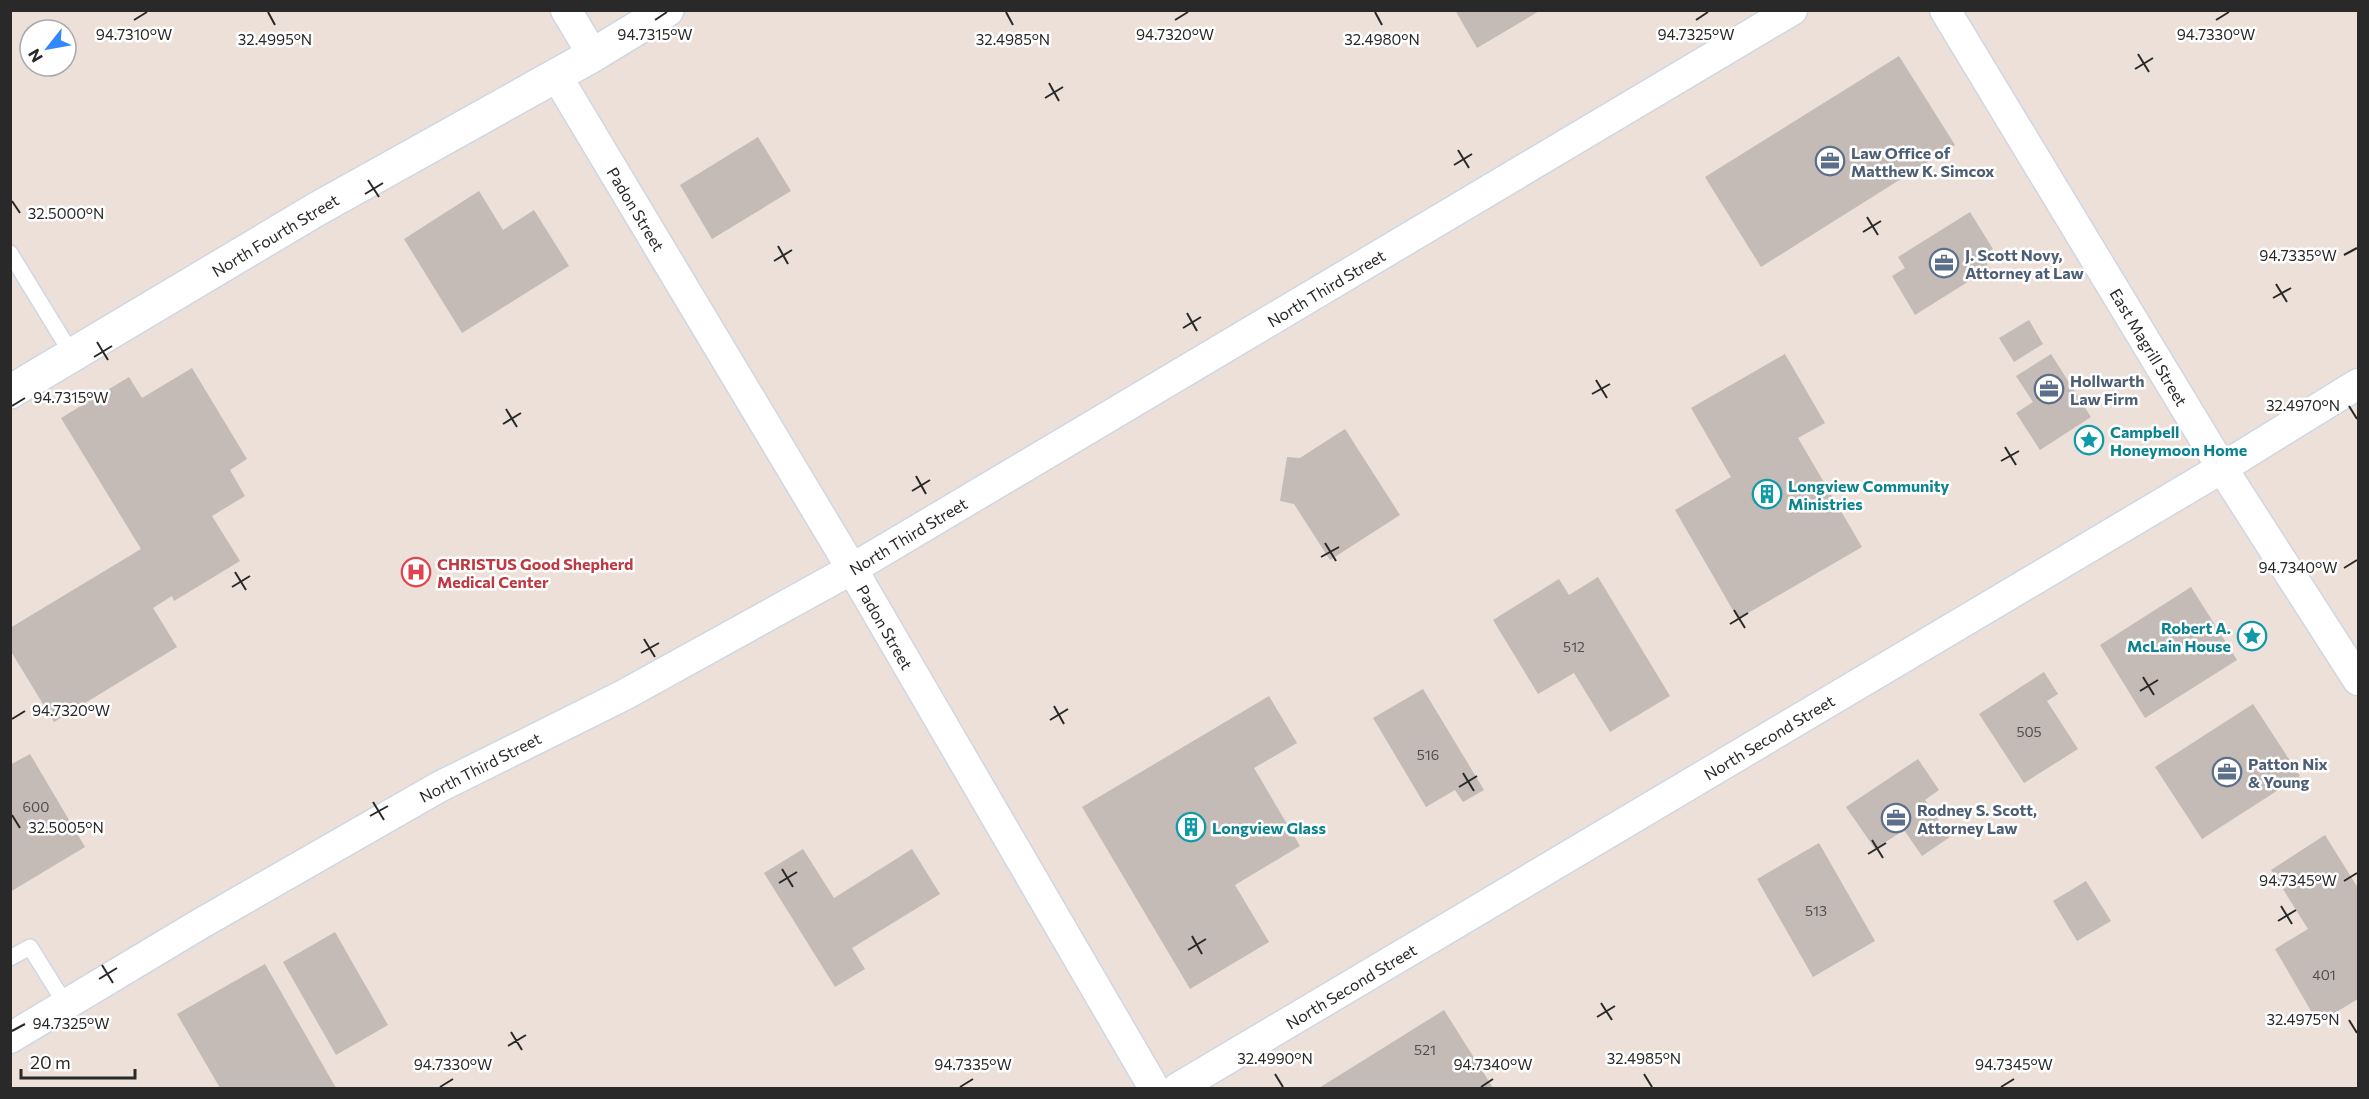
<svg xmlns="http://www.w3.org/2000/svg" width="2369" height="1099" font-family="Commissioner,sans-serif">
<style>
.building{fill:#c4bab6}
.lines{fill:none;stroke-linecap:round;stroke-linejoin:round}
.lane-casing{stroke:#cfd7e2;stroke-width:18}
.street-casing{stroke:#cfd7e2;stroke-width:33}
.secondary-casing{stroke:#cfd7e2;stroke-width:36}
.lane{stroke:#fff;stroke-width:15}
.street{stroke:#fff;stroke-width:30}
.secondary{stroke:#fff;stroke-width:33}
.ticks{fill:none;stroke:#292929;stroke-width:2}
.labels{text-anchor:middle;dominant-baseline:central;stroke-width:5;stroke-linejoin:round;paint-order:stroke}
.number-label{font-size:14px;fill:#504d4c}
.service-label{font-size:16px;font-weight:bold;fill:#4e5e75;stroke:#fff;text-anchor:start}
.street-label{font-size:16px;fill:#292929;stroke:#fff}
.culture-label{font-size:16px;font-weight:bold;fill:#0d838f;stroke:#fff;text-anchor:start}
.health-label{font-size:16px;font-weight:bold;fill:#be3a42;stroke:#fff;text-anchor:start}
.ticks-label{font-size:15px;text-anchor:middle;fill:#292929;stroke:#fff;stroke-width:5;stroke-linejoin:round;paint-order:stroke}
</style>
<rect width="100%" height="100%" fill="#ece0d9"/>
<path class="building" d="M1455 10H1541L1477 48Z
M1899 56 1955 145 1761 267 1705 177Z
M758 137 791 191 712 239 680 185Z
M479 191 503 230 534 210 569 266 462 333 404 239Z
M1970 212 1993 249 1982 257 1990 268 1915 315 1892 276 1905 268 1898 257Z
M2029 320 2043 344 2014 362 1999 338Z
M1785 354 1825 423 1798 438 1862 547 1738 619 1675 510 1731 477 1691 408Z
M2051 354 2091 417 2040 450 2016 413 2033 402 2016 376Z
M192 368 247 459 230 470 245 496 212 516 240 561 174 601 172 596 153 608 177 647 54 722 10 650V628L141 549 61 418 129 377 142 398Z
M1345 429 1400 515 1330 560 1294 504 1280 501 1287 457 1300 458Z
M1598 577 1670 696 1610 732 1574 673 1538 694 1493 620 1559 579 1569 595Z
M2191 587 2237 660 2145 718 2100 645Z
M2044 672 2058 694 2047 701 2078 749 2024 783 1979 714Z
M1423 689 1484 790 1463 802 1455 790 1426 807 1373 718Z
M1269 696 1297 743 1254 768 1300 846 1235 885 1269 942 1190 989 1082 807Z
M2253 704 2300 776 2202 839 2155 767Z
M30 754 85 847 10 892V765Z
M1918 759 1939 790 1925 800 1950 837 1922 856 1904 830 1875 849 1846 807Z
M2325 835 2358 888V999L2318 1023 2275 949 2308 929 2271 870Z
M1819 843 1875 941 1813 977 1757 879Z
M803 849 834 898 912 849 940 894 852 948 865 969 835 987 764 873Z
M2086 881 2111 921 2077 941 2053 901Z
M335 932 388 1025 336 1055 283 962Z
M265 964 336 1088H220L177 1014Z
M1444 1010 1493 1088H1319Z"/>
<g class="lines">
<g class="lane-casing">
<path id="lane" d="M10 253 73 356
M10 958 30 947 66 1005"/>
</g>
<g class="street-casing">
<path id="street" d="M566 10 593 55
M1945 10 2222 468 2358 680
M556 75 852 569 1154 1088
M10 1038 200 924 439 787 624 695 852 569 1792 10
M1178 1088 2222 468 2358 384"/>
</g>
<g class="secondary-casing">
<path id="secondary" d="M10 392 317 209 593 55 667 10"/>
</g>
<use href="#lane" class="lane"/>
<use href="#street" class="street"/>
<use href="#secondary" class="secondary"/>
</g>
<path class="ticks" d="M268 12 275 25M1006 12 1013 25M1375 12 1382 25M134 20 147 12M655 20 667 12M1175 20 1188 12M1696 20 1708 12M2216 20 2229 12M2138 54 2149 72M2135 69 2153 58M1049 83 1059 101M1045 98 1063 87M1458 150 1469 168M1454 165 1472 154M368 180 379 197M365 194 383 183M12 201 20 213M1867 217 1878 235M1863 232 1881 221M778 246 788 264M2344 255 2357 248M774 261 792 250M2276 284 2287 302M2273 298 2291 288M1187 313 1197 331M1183 328 1201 317M97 342 108 360M94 357 112 346M1596 380 1607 398M1592 394 1610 384M12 406 25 398M2349 406 2357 419M506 409 517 427M503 424 521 413M2005 447 2016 465M2001 461 2019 451M916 476 926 494M912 491 930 480M1325 543 1336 561M1321 557 1339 547M2344 568 2357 560M235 572 246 590M232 587 250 576M1734 610 1745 628M1730 624 1748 613M644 639 655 657M641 653 659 643M2143 677 2154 695M2140 691 2158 680M1054 706 1064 724M12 719 25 711M1050 720 1068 709M1463 773 1474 791M1459 787 1477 776M373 802 384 820M12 815 20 828M370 816 388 806M1872 840 1883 858M1868 854 1886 843M782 869 793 887M2344 881 2357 873M779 883 797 872M2281 906 2292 924M2278 921 2296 910M1192 936 1202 954M1188 950 1206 939M102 965 113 983M99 979 117 968M1601 1003 1612 1020M1597 1017 1615 1006M2349 1020 2357 1033M12 1031 25 1024M511 1032 522 1050M508 1046 526 1035M1275 1074 1283 1087M1644 1074 1652 1087M440 1087 453 1079M960 1087 973 1079M1481 1087 1493 1079M2001 1087 2014 1079"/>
<defs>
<g id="office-ring" transform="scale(1.5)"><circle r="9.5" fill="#fff" stroke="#5c6f8a" stroke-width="1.5"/><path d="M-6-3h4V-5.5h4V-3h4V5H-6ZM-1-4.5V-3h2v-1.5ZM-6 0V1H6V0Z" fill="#5c6f8a"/></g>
<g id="sight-ring" transform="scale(1.5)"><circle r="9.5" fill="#fff" stroke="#0f9aa8" stroke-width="1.5"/><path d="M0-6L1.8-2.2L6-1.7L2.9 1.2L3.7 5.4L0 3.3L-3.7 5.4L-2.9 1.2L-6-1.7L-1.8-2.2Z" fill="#0f9aa8"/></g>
<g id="building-ring" transform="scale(1.5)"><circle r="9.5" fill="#fff" stroke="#0f9aa8" stroke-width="1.5"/><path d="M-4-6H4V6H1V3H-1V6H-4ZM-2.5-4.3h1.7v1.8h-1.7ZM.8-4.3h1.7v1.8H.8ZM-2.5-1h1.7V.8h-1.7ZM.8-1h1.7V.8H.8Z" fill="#0f9aa8"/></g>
<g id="hospital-ring" transform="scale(1.5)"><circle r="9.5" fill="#fff" stroke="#e0444e" stroke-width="1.5"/><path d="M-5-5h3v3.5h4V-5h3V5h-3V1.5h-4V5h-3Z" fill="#e0444e"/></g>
</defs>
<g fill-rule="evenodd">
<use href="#office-ring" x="1830" y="161"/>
<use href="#office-ring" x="1944" y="263"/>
<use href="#office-ring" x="2049" y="389"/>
<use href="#sight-ring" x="2089" y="440"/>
<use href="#building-ring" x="1767" y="494"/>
<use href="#hospital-ring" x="416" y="572"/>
<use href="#sight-ring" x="2252" y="636"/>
<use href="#office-ring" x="2227" y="772"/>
<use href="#office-ring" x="1896" y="818"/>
<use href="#building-ring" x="1191" y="827"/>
</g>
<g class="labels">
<g class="number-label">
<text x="1574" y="646">512</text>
<text x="2029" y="731">505</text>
<text x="1428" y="754">516</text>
<text x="36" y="806">600</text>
<text x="1816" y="910">513</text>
<text x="2324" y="974">401</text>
<text x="1425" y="1049">521</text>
</g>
<g class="service-label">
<text x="1851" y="152">Law Office of<tspan x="1851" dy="18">Matthew K. Simcox</tspan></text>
<text x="1965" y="254">J. Scott Novy,<tspan x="1965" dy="18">Attorney at Law</tspan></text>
<text x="2070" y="380">Hollwarth<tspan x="2070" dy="18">Law Firm</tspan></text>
<text x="2248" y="763">Patton Nix<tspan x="2248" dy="18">&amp; Young</tspan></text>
<text x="1917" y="809">Rodney S. Scott,<tspan x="1917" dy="18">Attorney Law</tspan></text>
</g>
<g class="street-label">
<text transform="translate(636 209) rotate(59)">Padon Street</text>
<text transform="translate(275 235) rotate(-31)">North Fourth Street</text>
<text transform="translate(1326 288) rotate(-31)">North Third Street</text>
<text transform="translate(2149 347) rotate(59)">East Magrill Street</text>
<text transform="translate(908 536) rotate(-31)">North Third Street</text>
<text transform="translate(885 627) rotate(60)">Padon Street</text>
<text transform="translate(1769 737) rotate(-31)">North Second Street</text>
<text transform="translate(480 767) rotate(-27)">North Third Street</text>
<text transform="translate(1351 986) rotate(-31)">North Second Street</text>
</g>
<g class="culture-label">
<text x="2110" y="431">Campbell<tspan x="2110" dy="18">Honeymoon Home</tspan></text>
<text x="1788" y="485">Longview Community<tspan x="1788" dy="18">Ministries</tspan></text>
<text x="2231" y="627" text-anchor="end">Robert A.<tspan x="2231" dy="18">McLain House</tspan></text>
<text x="1212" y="827">Longview Glass</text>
</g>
<g class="health-label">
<text x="437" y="563">CHRISTUS Good Shepherd<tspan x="437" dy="18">Medical Center</tspan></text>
</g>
</g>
<g class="ticks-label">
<text x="2216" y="40">94.7330°W</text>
<text x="134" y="40">94.7310°W</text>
<text x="655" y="40">94.7315°W</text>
<text x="1175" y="40">94.7320°W</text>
<text x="1696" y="40">94.7325°W</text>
<text x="1382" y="45">32.4980°N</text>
<text x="275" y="45">32.4995°N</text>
<text x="1013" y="45">32.4985°N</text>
<text x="66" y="219">32.5000°N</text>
<text x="2298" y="261">94.7335°W</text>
<text x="71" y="403">94.7315°W</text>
<text x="2303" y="411">32.4970°N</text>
<text x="2298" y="573">94.7340°W</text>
<text x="71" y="716">94.7320°W</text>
<text x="66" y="833">32.5005°N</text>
<text x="2298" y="886">94.7345°W</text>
<text x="2303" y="1025">32.4975°N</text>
<text x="71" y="1029">94.7325°W</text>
<text x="1275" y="1064">32.4990°N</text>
<text x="1644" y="1064">32.4985°N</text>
<text x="453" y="1070">94.7330°W</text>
<text x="973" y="1070">94.7335°W</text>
<text x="1493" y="1070">94.7340°W</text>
<text x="2014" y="1070">94.7345°W</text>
</g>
<rect width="2369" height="1099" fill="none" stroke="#292929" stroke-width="24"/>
<g transform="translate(48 48) rotate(239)"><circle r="28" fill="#ffffff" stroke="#a9a9a9" stroke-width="1.5"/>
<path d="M0-4.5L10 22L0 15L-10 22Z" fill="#3388ff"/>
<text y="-9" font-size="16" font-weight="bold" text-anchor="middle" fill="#292929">N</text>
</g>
<path d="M21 1069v9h114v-9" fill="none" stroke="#292929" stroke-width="3"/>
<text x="30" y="1069" font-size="18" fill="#292929" stroke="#ffffff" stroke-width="4.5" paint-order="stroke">20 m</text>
</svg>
